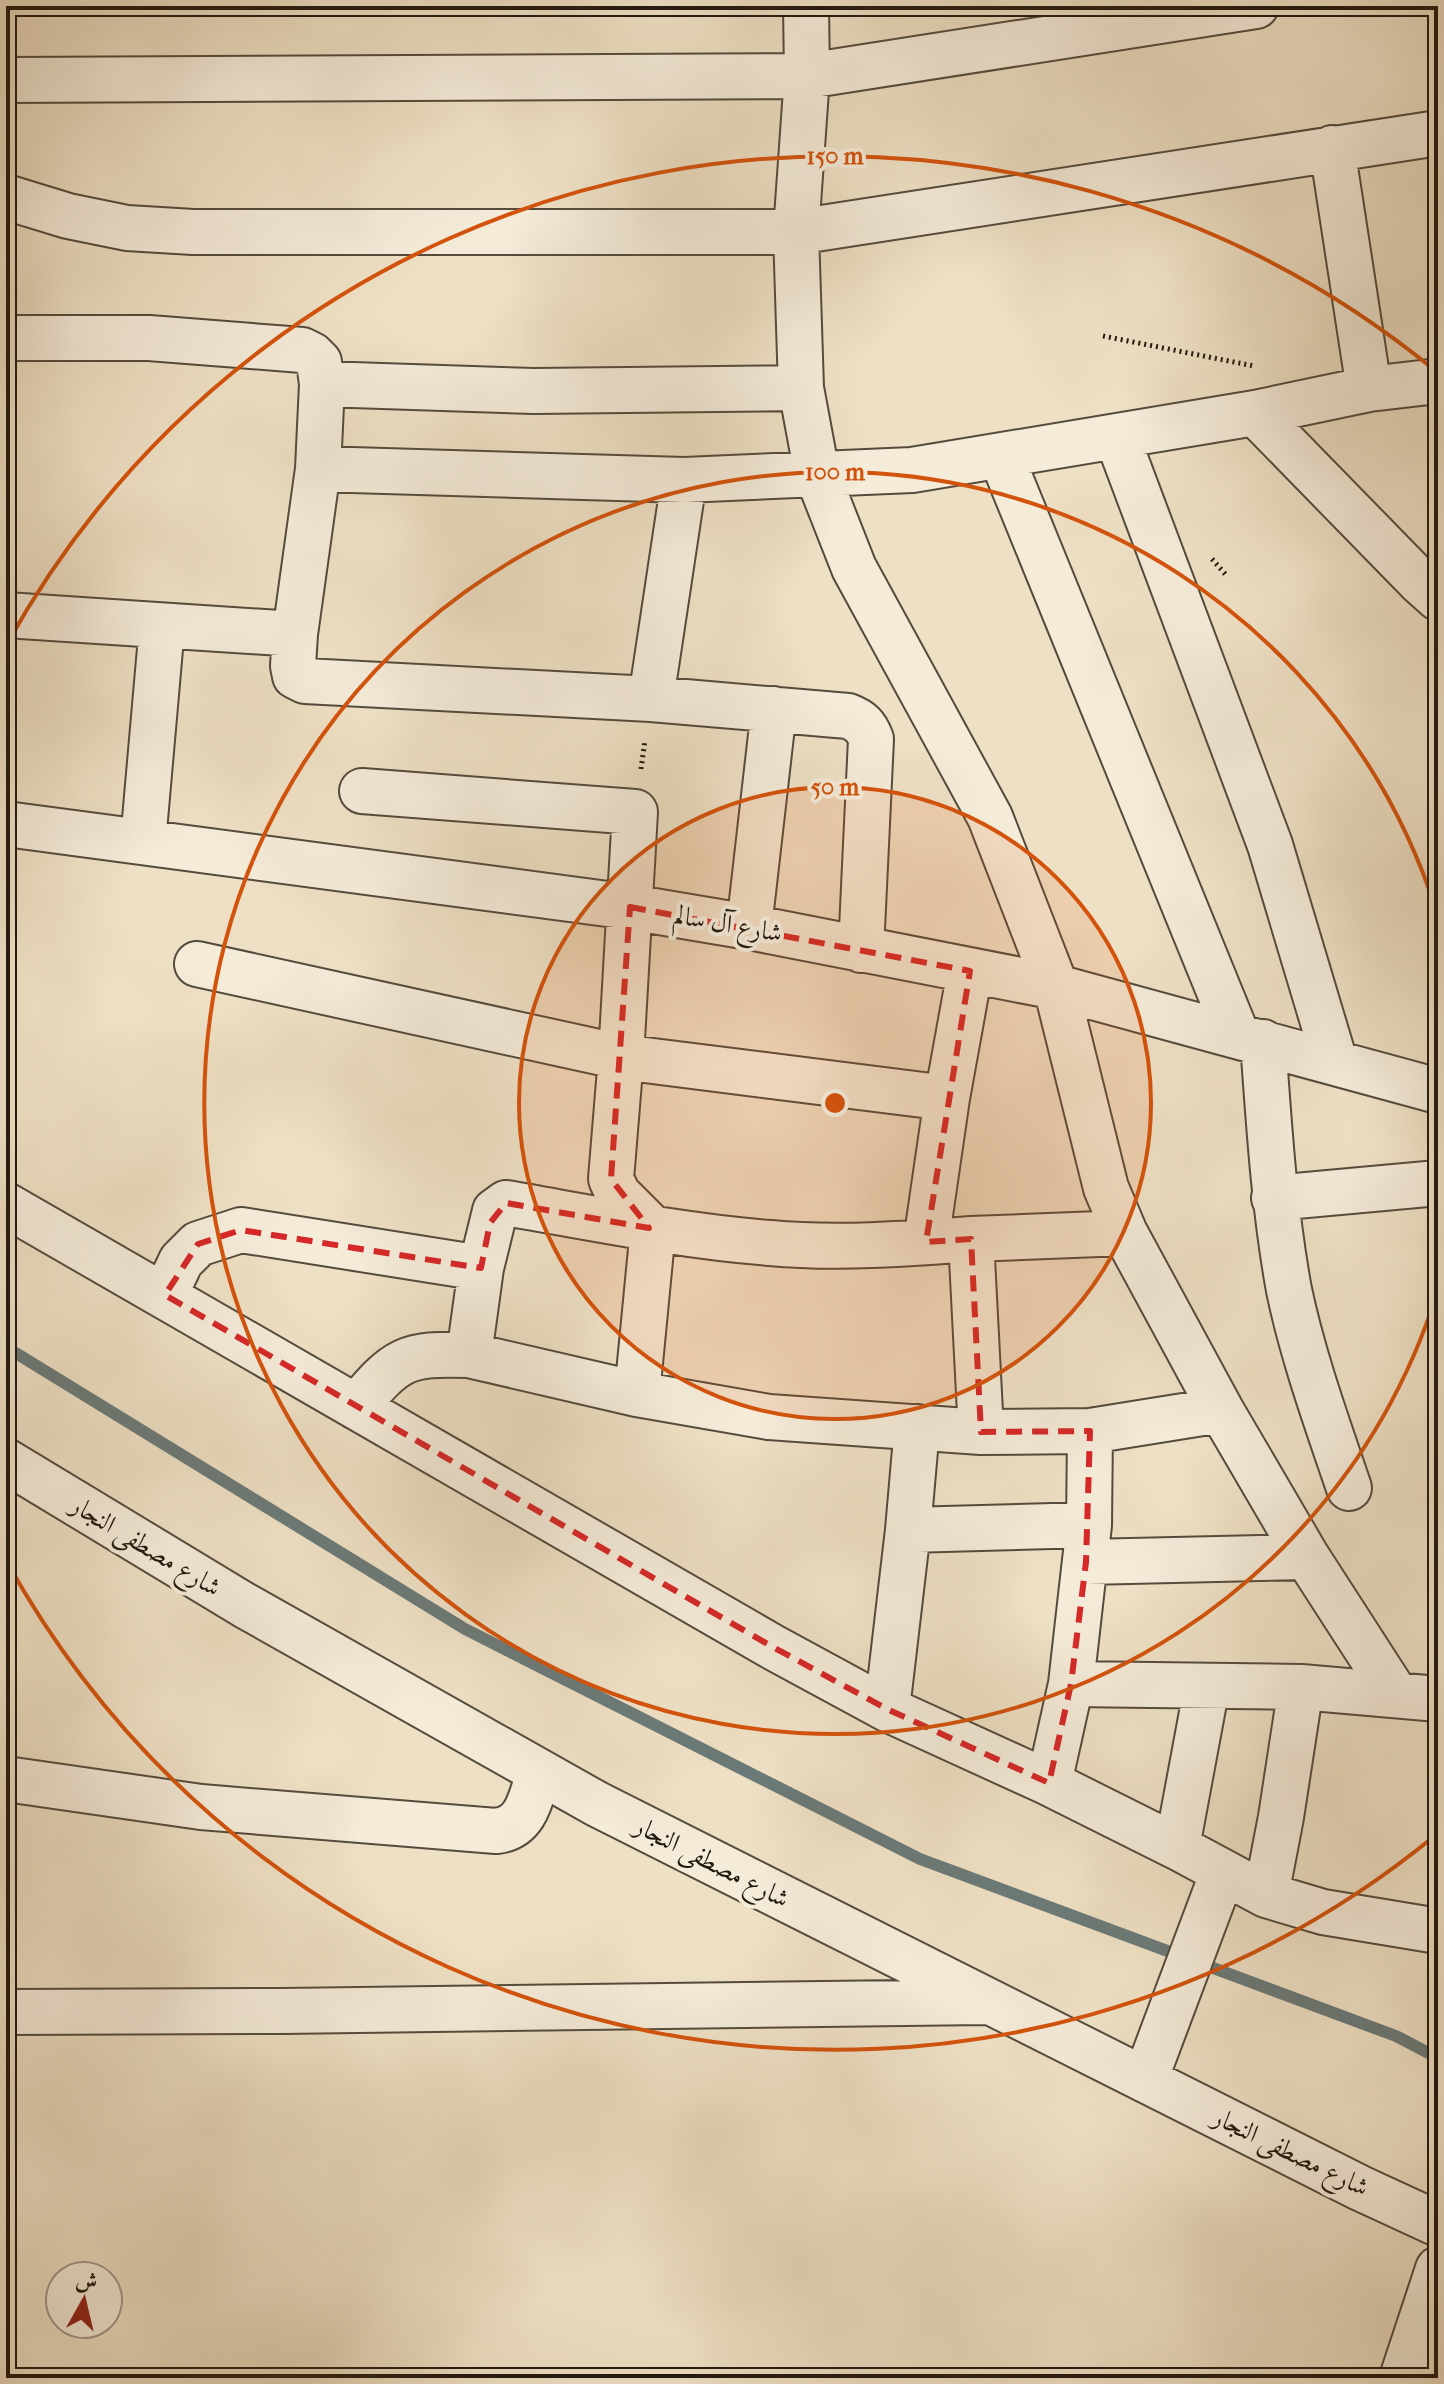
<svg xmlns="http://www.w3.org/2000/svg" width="1444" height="2384" font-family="'IM FELL French Canon',Amiri,serif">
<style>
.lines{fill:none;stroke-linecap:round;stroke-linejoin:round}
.stream{stroke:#6b7a78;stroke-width:12}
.minor-casing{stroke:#544b3d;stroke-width:48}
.path{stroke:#211910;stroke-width:5;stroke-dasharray:2 4;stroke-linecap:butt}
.minor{stroke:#f4ebd9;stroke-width:44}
.marked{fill:none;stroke:#d62828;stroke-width:6;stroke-dasharray:16 10;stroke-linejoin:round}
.ring{fill:none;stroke:#d4530c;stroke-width:4}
.labels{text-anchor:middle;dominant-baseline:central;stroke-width:8;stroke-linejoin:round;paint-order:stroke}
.street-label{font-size:26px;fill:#211910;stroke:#f4ebd9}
.centre{fill:#d4530c;stroke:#f4ebd9;stroke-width:4}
.ring-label{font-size:24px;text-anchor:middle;font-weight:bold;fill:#d4530c;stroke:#f4ebd9;stroke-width:8;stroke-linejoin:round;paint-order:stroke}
</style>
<rect width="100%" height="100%" fill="#eee0c5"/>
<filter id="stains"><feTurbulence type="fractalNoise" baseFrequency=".0025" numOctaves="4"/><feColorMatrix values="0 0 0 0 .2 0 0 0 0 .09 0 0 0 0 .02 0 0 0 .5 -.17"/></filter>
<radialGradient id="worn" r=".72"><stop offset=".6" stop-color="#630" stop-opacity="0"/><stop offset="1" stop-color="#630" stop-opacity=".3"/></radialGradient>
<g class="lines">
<path class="stream" d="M6 1347 465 1629 920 1859 1396 2036 1438 2058"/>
<g class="minor-casing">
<path id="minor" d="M806 6 807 76 1256 6
M6 80 807 76 796 232 801 388 534 391 322 384
M1332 148 1369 389
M6 197 68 216 127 228 193 232H796L1438 133
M6 338H149L302 350 312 355 319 362 322 384 318 469 295 634 6 615
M801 388 817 474 854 568 990 817 1056 987 1106 1188 1125 1233 1221 1410 1307 1557 1396 1695
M1255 413 1419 581 1438 598
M1117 437 1270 845 1335 1062
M1001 456 1237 1035
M318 469 684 480 912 470 1255 413 1369 389 1438 381
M295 634 293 666 295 676 305 681 651 699 848 716C861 721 866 726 871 739L861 950
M651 699 684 480
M362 791 635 812 621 1057 611 1179 618 1194 653 1229
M6 824 630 907 749 927 1056 987 1438 1091
M143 842 162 626
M749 927 774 709
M197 964 621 1057 947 1098
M1263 1042C1269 1125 1274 1208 1289 1290 1303 1357 1327 1423 1349 1488
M1274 1198 1438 1183
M6 1205 771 1646 887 1709 1049 1783 1071 1684 1089 1525 908 1530 887 1709
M971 1239 1125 1233
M926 1242 947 1098 970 971
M165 1295 181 1261 198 1244 241 1230 481 1268
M637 1394 653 1229
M356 1407C397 1358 405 1353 469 1355
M981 1432 971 1239C905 1244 837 1249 770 1243 681 1236 593 1218 506 1203L495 1211 481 1268 469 1355 637 1394 769 1417 981 1432 1090 1431 1221 1410
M6 1461 244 1605 597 1804 1360 2188 1438 2224
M1089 1525 1090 1431
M908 1530 917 1427
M1086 1562 1307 1557
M1071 1684 1301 1687 1438 1699
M6 1779 201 1807 496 1831C527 1828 531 1797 539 1772
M1049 1783 1177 1847 1266 1895 1323 1912 1438 1931
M1177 1847 1207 1686
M1266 1895 1281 1817 1301 1687
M6 2012 282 2011 985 2002
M1145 2080 1223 1872
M1402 2378 1438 2269"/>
</g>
<path class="path" d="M1103 336 1254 366
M1212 559 1227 576
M641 769 645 740"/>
<use href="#minor" class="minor"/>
</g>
<path class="marked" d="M630 907 970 971 926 1242 971 1239 981 1432 1090 1431 1086 1562 1071 1684 1049 1783 887 1709 771 1646 165 1295 198 1244 241 1230 481 1268 490 1223 506 1203 649 1228 611 1179Z"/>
<circle cx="835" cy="1103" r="316" fill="#d4530c" fill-opacity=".12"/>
<g class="ring">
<circle cx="835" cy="1103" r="316"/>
<path d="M1437 1293A631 631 0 1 1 1437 913"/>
<path d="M1437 1834A947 947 0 0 1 7 1562M7 644A947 947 0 0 1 1437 372"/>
</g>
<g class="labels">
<g class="street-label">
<text transform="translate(728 924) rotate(10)">شارع آل سالم</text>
<text transform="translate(146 1546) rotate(31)">شارع مصطفى النجار</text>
<text transform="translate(712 1862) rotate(27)">شارع مصطفى النجار</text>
<text transform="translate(1291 2152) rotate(26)">شارع مصطفى النجار</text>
</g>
</g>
<circle cx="835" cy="1103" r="12" class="centre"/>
<g class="ring-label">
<text x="835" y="164">150 m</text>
<text x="835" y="480">100 m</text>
<text x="835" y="795">50 m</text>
</g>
<rect width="1444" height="2384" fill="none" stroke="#eee0c5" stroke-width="32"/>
<rect x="8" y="8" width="1428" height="2368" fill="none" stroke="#211910" stroke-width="4"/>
<rect x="16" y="16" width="1412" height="2352" fill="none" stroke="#211910" stroke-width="2"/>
<g transform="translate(84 2300) rotate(8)"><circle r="38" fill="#f4ebd9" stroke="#a09789" stroke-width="2"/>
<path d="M0-6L14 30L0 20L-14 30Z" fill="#8f2418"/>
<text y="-12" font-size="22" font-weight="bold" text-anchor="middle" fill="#211910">ش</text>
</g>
<rect width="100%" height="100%" filter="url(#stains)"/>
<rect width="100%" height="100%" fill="url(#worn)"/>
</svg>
